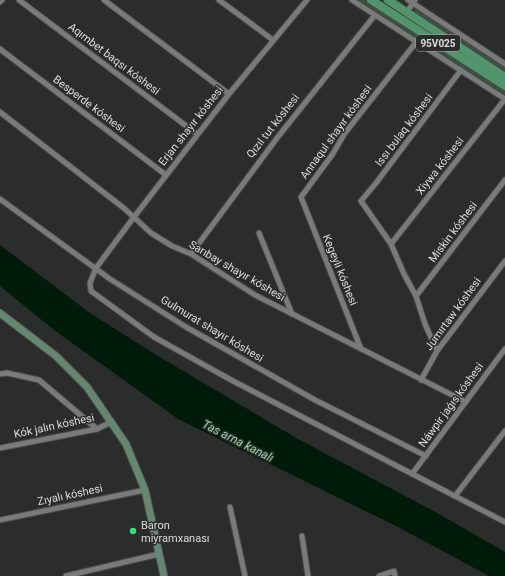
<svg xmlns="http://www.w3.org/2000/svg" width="505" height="576" font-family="Roboto,sans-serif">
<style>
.green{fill:#3b5242}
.water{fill:#011b0b}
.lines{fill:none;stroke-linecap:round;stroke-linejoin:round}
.minor-casing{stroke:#484a48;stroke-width:7}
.secondary-casing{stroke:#484a48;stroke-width:9}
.primary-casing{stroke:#484a48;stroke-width:10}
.minor{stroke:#787b79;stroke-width:5}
.secondary{stroke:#658772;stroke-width:7}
.primary{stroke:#52946c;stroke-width:8}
.poi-dot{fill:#3dd77e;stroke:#2b2d2c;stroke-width:1.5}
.labels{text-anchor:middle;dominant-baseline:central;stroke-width:3;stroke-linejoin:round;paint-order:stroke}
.shield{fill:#2b2d2c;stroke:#a7a8a7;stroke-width:1}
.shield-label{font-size:10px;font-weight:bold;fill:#dcdddc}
.street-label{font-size:11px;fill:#dcdddc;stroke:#2b2d2c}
.poi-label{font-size:11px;fill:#dcdddc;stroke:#2b2d2c;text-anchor:start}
.water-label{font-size:12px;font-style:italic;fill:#94d2a6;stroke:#2b2d2c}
</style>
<rect width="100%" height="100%" fill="#2b2d2c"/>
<path class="green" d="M358 0H365L505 90V95Z
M416 8 505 66V73L412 13Z"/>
<path class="water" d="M0 245 90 313 153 353 298 439 439 514 505 552V576H489L398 527 178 419 54 330 0 286Z"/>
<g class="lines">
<g class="minor-casing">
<path id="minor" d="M19 0 197 134
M104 0 229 94
M219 0 273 40
M307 0 229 94 134 217 96 268 90 283 91 291 154 337 233 381 505 522
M352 0 505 99
M408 0 505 64
M0 2 2 0
M407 12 415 0
M0 49 166 175
M0 112 125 209 151 233 172 246 191 254 255 295 466 402
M0 199 110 279 186 327 315 400 426 456
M259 233 292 314
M391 244 505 99
M191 254 277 138 375 15
M416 296 505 180
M361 349 301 197 332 155 345 133 417 41
M437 351 425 324 416 296 404 274 391 244 361 201 376 183 461 70
M0 374 7 373 39 380 97 429
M421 380 437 351 505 261
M0 448 97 429 111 422
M412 474 505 349
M455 496 505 431
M230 507 245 576
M0 520 145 490
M302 536 308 576
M66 576 159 554
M379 576 394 571 395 576"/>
</g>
<g class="secondary-casing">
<path id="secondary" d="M0 313 56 356 87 387 126 444 145 490 164 576"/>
</g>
<g class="primary-casing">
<path id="primary" d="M371 0 505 86
M388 0 505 77"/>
</g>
<use href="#minor" class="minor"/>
<use href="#secondary" class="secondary"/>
<use href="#primary" class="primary"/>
</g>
<circle class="poi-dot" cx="133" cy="531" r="4"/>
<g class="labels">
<rect class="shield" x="416" y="35" width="44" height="16" rx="3"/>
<g class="shield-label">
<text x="438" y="43">95V025</text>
</g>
<g class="street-label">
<text transform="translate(114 59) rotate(37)">Aqımbet baqsı kóshesi</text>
<text transform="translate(89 104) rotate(37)">Besperde kóshesi</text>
<text transform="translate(191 126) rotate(-52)">Erjan shayır kóshesi</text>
<text transform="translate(273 126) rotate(-52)">Qızıl tut kóshesi</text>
<text transform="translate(404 130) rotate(-53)">Issı bulaq kóshesi</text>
<text transform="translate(336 132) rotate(-54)">Annaqul shayır kóshesi</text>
<text transform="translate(440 166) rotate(-52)">Xiywa kóshesi</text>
<text transform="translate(453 232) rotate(-53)">Miskin kóshesi</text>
<text transform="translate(340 270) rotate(68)">Kegeyli kóshesi</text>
<text transform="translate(237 271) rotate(30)">Sarıbay shayır kóshesi</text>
<text transform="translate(453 314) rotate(-54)">Jumırtaw kóshesi</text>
<text transform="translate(212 329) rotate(31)">Gulmurat shayır kóshesi</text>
<text transform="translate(451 405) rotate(-54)">Náwpir jaǵıs kóshesi</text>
<text transform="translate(54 426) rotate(-12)">Kók jalın kóshesi</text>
<text transform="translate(70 495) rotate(-12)">Zıyalı kóshesi</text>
</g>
<g class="poi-label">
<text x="141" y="525">Baron<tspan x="141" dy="13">miyramxanası</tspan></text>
</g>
<g class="water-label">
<text transform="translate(238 441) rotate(27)">Tas arna kanalı</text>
</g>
</g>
</svg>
